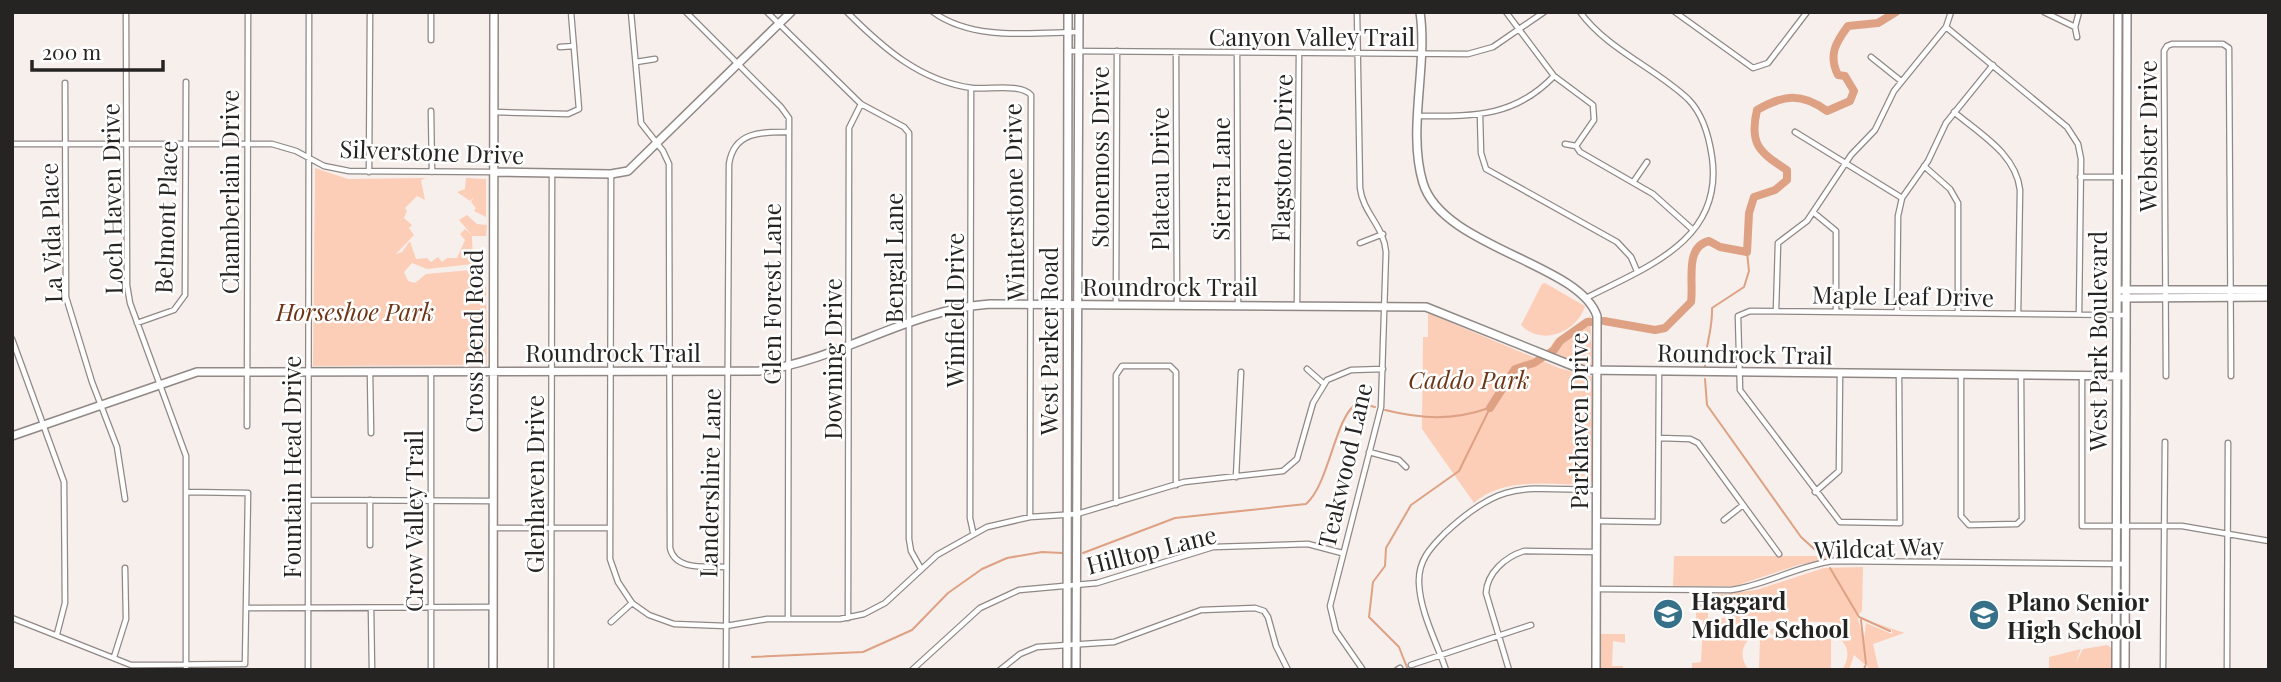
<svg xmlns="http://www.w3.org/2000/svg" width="2281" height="682" font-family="'Playfair Display',serif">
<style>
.green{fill:#fccdb7;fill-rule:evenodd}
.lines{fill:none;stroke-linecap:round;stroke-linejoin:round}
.stream{stroke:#dea183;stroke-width:2}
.river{stroke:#dea183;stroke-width:8}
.street-casing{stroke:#8f8885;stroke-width:7}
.secondary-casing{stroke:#8f8885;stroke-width:10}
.street{stroke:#fff;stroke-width:4.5}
.secondary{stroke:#fff;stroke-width:7}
.labels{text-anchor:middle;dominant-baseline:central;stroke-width:5;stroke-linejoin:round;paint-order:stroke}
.street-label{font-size:24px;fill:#262422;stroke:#fff}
.park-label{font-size:24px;font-style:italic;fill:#6d3515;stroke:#fff}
.poi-label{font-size:24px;font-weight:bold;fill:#262422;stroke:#fff;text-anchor:start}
</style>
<rect width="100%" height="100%" fill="#f7efec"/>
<path class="green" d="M315 168 348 179 426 178 421 180 425 200 417 196 405 208 407 211 404 218 412 225 409 228 414 235 396 254 402 252 410 241 416 259 427 258 431 262 438 257 442 262 447 258H457L465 240 460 234 465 229 472 235 459 220 467 215 477 224 487 225 486 236H472L473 264 427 269 412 263 404 272 408 281 415 283 426 274 471 270 473 287H486V273L482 272 486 271 487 365 313 366Z
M466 178 486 179V217L474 211 476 208 471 202 474 197 470 201 457 192 465 189Z
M1545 283 1585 306C1577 332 1542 347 1521 325L1542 284Z
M1428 313 1559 368 1593 377 1592 482 1590 485C1553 485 1504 476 1474 503L1422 429 1423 337H1428Z
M1590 316 1593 366H1581L1547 352 1555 340Z
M1674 556H1837V558L1798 565 1735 586H1673Z
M1863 567 1862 611 1857 616 1864 640 1866 623 1892 634V630L1872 622 1905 633 1920 634 1904 633 1873 644 1879 670H1871L1854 655 1849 670H1842C1851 657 1849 643 1835 636L1760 634C1742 639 1737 656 1749 670H1692V663L1701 662 1703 620H1696V610L1704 596 1756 590 1824 568ZM1708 596 1732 597V618H1708V608L1701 607H1708ZM1756 621 1833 622 1834 629H1756Z
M1601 634H1625V643L1613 641 1612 666H1623V670H1601Z
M1760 638 1831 639V670L1759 669Z
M2108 645 2111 648V670H2049V657L2081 649 2075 664 2083 649Z"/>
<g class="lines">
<path class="stream" d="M1705 367C1705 346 1713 329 1712 308L1744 287 1749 271 1747 252
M1705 379 1707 405 1801 537 1823 557
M1385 410C1422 419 1452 421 1489 408
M1083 553 1175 518 1306 504C1330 483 1335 414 1358 403L1375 407
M1830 568 1859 617 1890 631
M1861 620 1866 664
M752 657 863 652 912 630 948 593 982 569 1007 558 1042 552 1062 553
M1408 670 1399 647 1369 617 1373 582 1385 566 1386 548 1411 505 1459 471 1490 408
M1864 670 1865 666"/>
<path class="river" d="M1604 321 1655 330 1665 328 1691 302C1694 282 1684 247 1709 241L1720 247 1747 252 1749 213 1754 197 1775 190 1787 180V170C1759 152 1749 144 1757 110 1783 95 1801 92 1827 111L1850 101 1854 91 1845 76 1838 75C1828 55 1836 42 1848 26L1878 23 1896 12
M1490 408 1515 369 1534 363 1554 350 1560 341 1587 322H1592"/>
<g class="street-casing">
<path id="street" d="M126 12 127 285 130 303 186 456V670
M631 12 641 123 663 151 669 164 670 548C675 571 706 566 726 567
M686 12 781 107 789 118 788 618
M767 12 861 104 904 127 909 133V539L911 551 920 567
M847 12C883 48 920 81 972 88 988 90 1020 83 1031 95L1030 517
M933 12C973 41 1031 33 1078 32
M1357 12 1360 188C1363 213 1384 226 1386 252L1381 407 1330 606 1336 631 1363 670
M1506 12 1554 76 1593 105 1594 120 1576 146
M1580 12C1608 50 1654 67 1688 99 1703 114 1709 136 1712 157 1724 240 1647 267 1586 298
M1675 12 1753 68 1768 63 1807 12
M2044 12 2075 27
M1946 27 2067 127 2078 144 2081 159 2079 314
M2077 37 2075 27 2079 12
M431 40V12
M560 47 574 46
M1068 51 1468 54 1493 47 1544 12
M1176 52 1177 305
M1237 52 1238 305
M1871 57 1901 81
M636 62 655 59
M65 83 66 297 92 382 117 447 125 499
M971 88 970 518 973 532
M431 111 432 172
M494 112 568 114 579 109 571 12
M1954 112C1980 134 2016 154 2020 190L2018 314
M1480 115 1481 153 1486 169 1617 242 1631 257 1637 271
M1419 116C1472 116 1514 118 1554 76
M1795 132 1902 198
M12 144H272L296 151 324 166 349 171 493 172
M1565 144 1576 146 1580 152 1653 194 1692 229
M1924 166 1950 189 1958 203V313
M369 172 370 12
M611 175 610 559 618 582 632 603 649 615 674 624 726 626 767 619H840L864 614 885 603 937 555 987 527 1030 517 1077 514 1184 482 1283 471 1297 459 1313 403 1327 380 1351 370 1383 369
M2080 177H2126
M1634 181 1647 162
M1813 212 1836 231V312
M1360 243 1383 234
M1116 304 1117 51
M1297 306 1299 53
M1776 311 1778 243 1807 221 1851 155 1875 130 1894 91 1946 27 1951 12
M1897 312 1898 216 1902 198 1928 161 1946 123 1993 65
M137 323 174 310 185 295 186 82
M12 339 64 482 65 603 57 634
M1307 369 1324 384
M370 372 371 433
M1899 374 1900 523 1840 522 1740 390 1738 316 1750 311 2125 315
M1961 375V516L1969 525 2017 524 2022 519 2021 375
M2082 376V526H2182L2269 541
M2166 376 2164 51 2167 46 2172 44H2223L2229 48 2231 376
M247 426 248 12
M1660 438 1690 439 1698 443 1779 554
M1369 452 1399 460 1406 467
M1236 477 1241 372
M1815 492 1839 471 1840 373
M308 500 492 501
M1116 503V375L1122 366H1170L1176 372V485
M1724 520 1743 505
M1597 521 1658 522 1659 371
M492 528H609
M370 545V500
M1596 589 1731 590C1766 585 1797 566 1833 561L2125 564
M247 608 493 607
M371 608 372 670
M12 618 131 665 245 664 248 493 187 492
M848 618 849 128 861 104
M611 622 632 603
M114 657 126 619 125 568
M1411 665 1531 625
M308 670 309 12
M431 670V372
M551 670 552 174
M726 670 729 164C734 131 762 132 789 132
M912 670 980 608 1019 590 1097 583 1213 547 1308 544 1342 553
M1000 670 1020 654 1037 647 1114 642 1201 610 1255 608 1264 611 1268 617 1276 646 1288 670
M1397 670 1400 668
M1446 670C1437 643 1420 612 1419 583 1418 561 1430 548 1445 533 1503 479 1522 489 1596 490
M1509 670 1486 593C1487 573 1505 557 1524 551L1596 552
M2163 670 2165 442
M2227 670 2228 443"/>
</g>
<g class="secondary-casing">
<path id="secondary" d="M1420 12C1428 66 1407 130 1423 183 1443 248 1579 263 1597 316L1596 670
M493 172 611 174 628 171 791 12
M2122 290H2269
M2122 298 2269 297
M12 436 197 372 759 371C838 361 910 309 990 304L1426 307 1583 370 2125 376
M493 670 494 12
M1067 670 1068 12
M1076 670 1079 12
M2116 670 2118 12
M2125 670 2127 12"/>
</g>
<use href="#street" class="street"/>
<use href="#secondary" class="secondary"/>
</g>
<defs>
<g id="school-disc" transform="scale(1.575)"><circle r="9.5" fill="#367189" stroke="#fff"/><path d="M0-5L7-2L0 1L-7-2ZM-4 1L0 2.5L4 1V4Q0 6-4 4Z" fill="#fff"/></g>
</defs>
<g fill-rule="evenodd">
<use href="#school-disc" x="1668" y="614"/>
<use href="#school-disc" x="1984" y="615"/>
</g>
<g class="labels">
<g class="street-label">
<text x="1312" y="36">Canyon Valley Trail</text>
<text transform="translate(2147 136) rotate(-90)">Webster Drive</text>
<text transform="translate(432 151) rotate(2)">Silverstone Drive</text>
<text transform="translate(1099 157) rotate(-90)">Stonemoss Drive</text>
<text transform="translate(1281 158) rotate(-89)">Flagstone Drive</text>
<text transform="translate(1159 179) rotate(-90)">Plateau Drive</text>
<text transform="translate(1220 179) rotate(-90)">Sierra Lane</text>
<text transform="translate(229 192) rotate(-90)">Chamberlain Drive</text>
<text transform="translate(111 199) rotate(-91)">Loch Haven Drive</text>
<text transform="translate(1013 202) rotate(-91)">Winterstone Drive</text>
<text transform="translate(165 217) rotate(-88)">Belmont Place</text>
<text transform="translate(50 233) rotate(-92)">La Vida Place</text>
<text transform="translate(893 258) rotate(-90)">Bengal Lane</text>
<text x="1170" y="286">Roundrock Trail</text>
<text transform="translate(771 294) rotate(-90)">Glen Forest Lane</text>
<text transform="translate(1903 295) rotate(1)">Maple Leaf Drive</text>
<text transform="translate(954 310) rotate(-90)">Winfield Drive</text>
<text transform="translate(473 341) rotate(-90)">Cross Bend Road</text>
<text transform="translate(1048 341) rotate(-90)">West Parker Road</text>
<text transform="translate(2097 341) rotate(-90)">West Park Boulevard</text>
<text x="613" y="352">Roundrock Trail</text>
<text transform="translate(1745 353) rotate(1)">Roundrock Trail</text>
<text transform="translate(832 359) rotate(-90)">Downing Drive</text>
<text transform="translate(1578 421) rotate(-90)">Parkhaven Drive</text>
<text transform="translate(1344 465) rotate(-77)">Teakwood Lane</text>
<text transform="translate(291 467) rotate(-90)">Fountain Head Drive</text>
<text transform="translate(709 483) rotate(-89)">Landershire Lane</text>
<text transform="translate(534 484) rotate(-90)">Glenhaven Drive</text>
<text transform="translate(413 521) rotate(-90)">Crow Valley Trail</text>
<text transform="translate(1879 547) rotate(-2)">Wildcat Way</text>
<text transform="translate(1151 549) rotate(-14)">Hilltop Lane</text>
</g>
<g class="park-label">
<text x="355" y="311">Horseshoe Park</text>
<text x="1469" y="379">Caddo Park</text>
</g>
<g class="poi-label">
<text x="1691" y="600">Haggard<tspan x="1691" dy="28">Middle School</tspan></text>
<text x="2007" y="601">Plano Senior<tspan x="2007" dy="28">High School</tspan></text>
</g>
</g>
<rect width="2281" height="682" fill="none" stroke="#262422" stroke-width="28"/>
<path d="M32 60v10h131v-10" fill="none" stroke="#262422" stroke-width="3.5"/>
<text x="42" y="60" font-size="21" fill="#262422" stroke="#ffffff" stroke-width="5" paint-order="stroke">200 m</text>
</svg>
